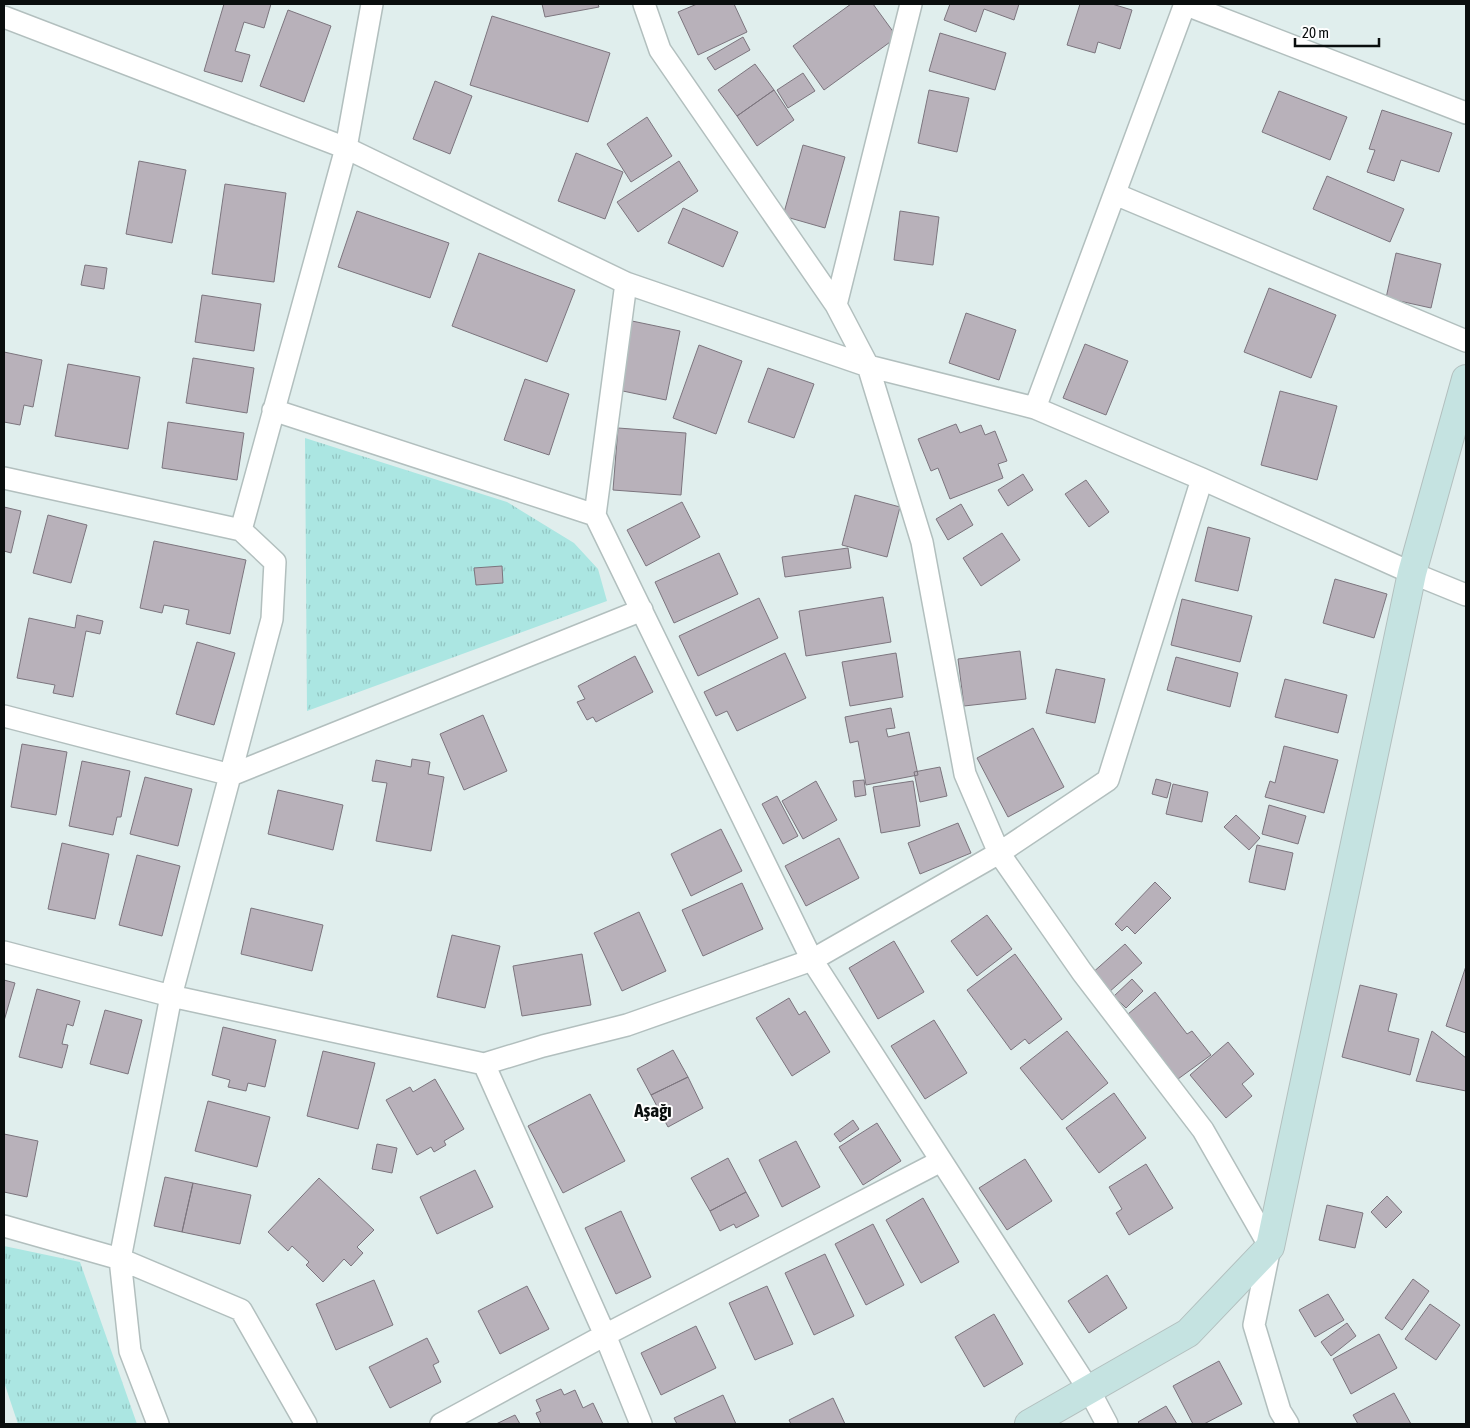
<svg xmlns="http://www.w3.org/2000/svg" width="1470" height="1428" font-family="'Asap Condensed',sans-serif">
<style>
.grass{fill:url(#grass-tufts)}
.building{fill:#b8b1ba;stroke:#7c757e}
.lines{fill:none;stroke-linecap:round;stroke-linejoin:round}
.street-casing{stroke:#b2bfbe;stroke-width:24}
.secondary-casing{stroke:#b2bfbe;stroke-width:30}
.street{stroke:#fff;stroke-width:21}
.secondary{stroke:#c5e3e1;stroke-width:28}
.labels{text-anchor:middle;dominant-baseline:central;stroke-width:4;stroke-linejoin:round;paint-order:stroke}
.district-label{font-size:19px;font-weight:bold;fill:#0a0e0e;stroke:#fff}
</style>
<defs>
<pattern id="grass-tufts" width="24" height="20" patternUnits="userSpaceOnUse" patternTransform="scale(1.25)"><rect width="24" height="20" fill="#abe6e2"/><path d="M3 7l-1-3M5 7V3M7 7l1-3M15 17l-1-3M17 17v-4M19 17l1-3" fill="none" stroke="#92c4c1"/></pattern>
</defs>
<rect width="100%" height="100%" fill="#e0eeed"/>
<path class="grass" d="M305 438 507 502 574 543 598 569 607 601 307 711Z
M4 1246 80 1262 137 1424H18L4 1382Z"/>
<path class="building" d="M224 4H271L264 28 244 22 235 51 250 55 242 82 204 71Z
M542 4H598L599 7 545 17Z
M697 4H734L747 32 698 55 678 12Z
M851 4H873L897 37 824 90 793 46Z
M950 4H1019L1014 20 984 9 976 32 944 20Z
M1080 4H1112L1132 10 1120 49 1098 42 1095 53 1067 45Z
M288 10 331 26 304 102 260 86Z
M492 16 610 53 588 122 470 85Z
M940 33 1006 53 995 90 929 71Z
M743 37 750 50 715 70 707 58Z
M755 64 774 90 737 116 718 90Z
M803 73 815 91 788 108 777 90Z
M435 81 472 96 450 154 413 139Z
M774 90 794 120 757 146 737 116Z
M929 90 969 98 957 152 918 143Z
M1279 91 1347 117 1330 160 1262 132Z
M1382 110 1452 133 1439 172 1401 160 1394 181 1367 172 1375 150 1369 149Z
M647 117 672 156 631 182 607 144Z
M803 145 845 157 825 228 783 216Z
M576 153 623 172 605 219 558 201Z
M139 161 186 170 172 243 126 234Z
M679 161 698 191 638 232 617 202Z
M1327 176 1404 209 1390 242 1313 209Z
M225 184 286 193 274 282 212 274Z
M683 208 738 232 723 267 668 243Z
M357 211 449 243 430 298 338 267Z
M900 211 939 217 933 265 894 260Z
M479 253 575 290 547 362 452 326Z
M1396 253 1441 264 1431 308 1386 298Z
M85 265 107 268 104 289 81 285Z
M1269 288 1336 315 1311 378 1244 352Z
M202 295 261 304 254 351 195 342Z
M966 313 1016 330 999 380 949 363Z
M632 321 680 331 666 400 618 390Z
M1085 344 1128 361 1106 415 1063 398Z
M699 345 742 361 716 434 673 418Z
M4 352 42 360 33 407 24 405 20 425 4 422Z
M193 358 254 368 247 413 186 403Z
M68 364 140 377 128 449 55 436Z
M768 368 814 384 794 438 748 422Z
M525 379 569 394 549 455 504 440Z
M1280 391 1337 406 1317 480 1261 465Z
M168 422 244 433 237 480 162 468Z
M956 424 960 433 981 425 985 435 995 431 1007 461 998 464 1003 478 950 499 938 468 931 471 918 439Z
M618 428 686 433 681 495 613 490Z
M1023 474 1033 490 1008 506 998 490Z
M1086 480 1109 512 1089 527 1065 494Z
M855 495 900 507 887 557 842 545Z
M682 502 700 537 646 566 627 530Z
M961 504 973 525 948 540 936 519Z
M4 507 21 511 11 553 4 551Z
M48 515 87 525 71 583 33 573Z
M1208 527 1250 538 1238 591 1195 581Z
M1002 533 1020 560 981 586 963 558Z
M154 541 246 560 230 634 186 624 189 610 164 605 162 613 140 608Z
M848 548 851 568 785 577 782 557Z
M719 553 738 594 674 623 655 582Z
M502 566 503 583 476 585 474 568Z
M1335 579 1387 594 1374 638 1323 623Z
M883 597 891 642 806 656 799 611Z
M759 598 778 638 698 676 679 636Z
M1182 599 1252 616 1240 662 1171 645Z
M77 615 103 621 100 634 86 631 73 697 53 693 55 685 17 678 29 618 75 628Z
M197 642 235 653 214 725 176 714Z
M1020 651 1026 699 964 706 958 659Z
M785 653 806 698 737 731 727 711 716 716 704 692Z
M896 653 903 697 850 706 842 662Z
M635 656 653 692 596 722 593 717 587 720 577 702 585 699 578 686Z
M1176 657 1238 673 1230 707 1167 690Z
M1056 669 1105 679 1095 723 1046 713Z
M1285 679 1347 695 1338 733 1275 717Z
M891 708 895 728 886 729 888 737 909 732 918 775 866 785 858 741 850 743 845 717Z
M483 715 507 771 464 790 440 734Z
M1033 728 1064 787 1008 817 977 758Z
M22 744 67 752 56 815 11 807Z
M1284 746 1338 760 1324 813 1265 797 1270 781 1275 783Z
M412 759 430 762 428 774 444 777 431 851 376 841 387 783 372 781 376 760 411 767Z
M82 761 130 771 121 817H117L113 835 69 826Z
M940 767 947 796 920 802 914 772Z
M145 777 192 789 178 846 130 834Z
M1156 779 1171 783 1167 798 1152 794Z
M864 780 866 795 855 797 853 781Z
M816 781 837 820 803 839 782 801Z
M913 781 920 826 881 833 873 787Z
M1173 784 1208 792 1202 822 1166 814Z
M278 790 343 805 333 850 268 834Z
M777 796 798 836 783 844 762 804Z
M1269 805 1306 816 1298 844 1262 834Z
M1236 815 1260 838 1249 850 1224 827Z
M958 823 971 853 920 874 908 843Z
M721 829 742 871 691 896 671 854Z
M839 838 859 878 806 906 785 866Z
M62 843 109 854 95 919 48 909Z
M1257 845 1293 853 1285 890 1249 882Z
M137 855 180 866 162 936 119 925Z
M1155 882 1171 898 1135 934 1127 926 1122 931 1115 924Z
M742 883 763 929 703 956 682 910Z
M251 908 323 925 312 971 241 954Z
M639 912 666 971 622 991 594 933Z
M987 915 1012 949 977 976 951 941Z
M452 935 500 946 485 1008 437 997Z
M894 941 924 992 878 1019 849 968Z
M1125 944 1142 963 1108 993 1091 974Z
M582 954 591 1005 522 1016 513 966Z
M1015 954 1062 1019 1029 1044 1025 1039 1011 1050 967 990Z
M1466 966V1033L1446 1026Z
M1132 979 1143 991 1126 1008 1114 996Z
M4 980 15 983 4 1021Z
M1360 985 1397 994 1388 1031 1419 1039 1410 1075 1342 1057Z
M37 989 80 1001 73 1026 67 1024 62 1044 68 1045 62 1068 19 1057Z
M1155 992 1187 1034 1192 1031 1211 1055 1178 1079 1128 1014Z
M789 998 799 1015 805 1011 830 1052 792 1076 756 1018Z
M105 1010 142 1020 128 1074 90 1064Z
M934 1020 967 1073 925 1099 891 1046Z
M223 1027 276 1040 265 1087 248 1083 246 1091 228 1087 230 1080 212 1075Z
M1067 1031 1108 1083 1062 1120 1020 1068Z
M1432 1031 1466 1058V1091L1416 1081Z
M1228 1042 1254 1074 1242 1084 1252 1096 1226 1118 1190 1075Z
M673 1050 688 1077 651 1095 637 1069Z
M323 1051 375 1063 358 1129 307 1116Z
M688 1077 703 1108 668 1127 651 1095Z
M435 1079 464 1129 444 1141 446 1145 434 1152 431 1147 417 1155 386 1100 410 1087 413 1092Z
M1114 1093 1146 1138 1099 1173 1066 1128Z
M590 1094 625 1161 563 1193 528 1126Z
M208 1101 270 1117 257 1167 195 1151Z
M853 1120 859 1129 840 1142 834 1134Z
M877 1123 901 1161 863 1185 839 1147Z
M4 1134 38 1141 27 1197 4 1192Z
M796 1141 820 1187 782 1207 759 1160Z
M377 1144 397 1148 392 1173 372 1169Z
M728 1158 746 1192 710 1211 691 1178Z
M1025 1159 1052 1201 1007 1230 979 1188Z
M1146 1164 1173 1208 1129 1235 1116 1213 1122 1209 1109 1187Z
M475 1170 493 1207 437 1234 420 1197Z
M165 1177 193 1183 182 1232 154 1226Z
M319 1178 374 1230 357 1247 363 1253 351 1266 344 1259 323 1282 306 1265 309 1262 292 1246 288 1251 268 1232Z
M193 1183 251 1195 240 1244 182 1232Z
M746 1192 759 1216 736 1228 734 1224 720 1231 710 1211Z
M1387 1196 1402 1212 1386 1228 1371 1212Z
M923 1198 959 1262 921 1283 886 1220Z
M1327 1205 1363 1213 1355 1248 1319 1240Z
M621 1211 651 1277 616 1294 585 1228Z
M873 1224 904 1285 866 1305 835 1244Z
M825 1254 854 1316 814 1335 785 1273Z
M1107 1275 1127 1308 1089 1333 1068 1301Z
M1413 1279 1429 1291 1402 1330 1385 1318Z
M374 1280 393 1325 336 1350 316 1304Z
M527 1286 549 1329 500 1354 478 1311Z
M767 1286 793 1344 755 1360 729 1303Z
M1328 1294 1344 1320 1315 1337 1299 1310Z
M1430 1304 1460 1325 1436 1360 1405 1339Z
M994 1314 1023 1364 984 1387 955 1337Z
M1347 1323 1356 1336 1331 1356 1321 1342Z
M696 1326 716 1368 661 1395 641 1353Z
M1379 1334 1397 1368 1351 1394 1333 1359Z
M427 1338 439 1362 433 1365 441 1382 390 1408 369 1367Z
M1219 1361 1242 1404 1204 1424H1193L1173 1386Z
M561 1389 564 1395 575 1390 583 1408 593 1403 603 1424H541L536 1413 541 1411 536 1400Z
M1394 1393 1411 1424H1358L1353 1415Z
M723 1395 736 1424H677L674 1418Z
M833 1398 845 1424H791L789 1420Z
M1166 1406 1177 1424H1140L1138 1422Z
M515 1415 520 1424H496Z"/>
<g class="lines">
<g class="street-casing">
<path id="street" d="M644 4 660 50 836 305 868 366 922 542 965 774 999 853 1082 972 1203 1130 1270 1247 1254 1325 1280 1411 1288 1424
M1184 4 1466 113
M4 17 346 148 626 283 868 366 1035 408 1202 479 1412 573 1466 595
M1115 194 1466 341
M836 305 911 4
M1035 408 1185 4
M273 410 595 515 812 960 1089 1390 1107 1424
M4 478 241 530 275 562 272 619 171 996 120 1259 130 1351 158 1424
M595 515 626 283
M241 530 346 148 372 4
M4 716 231 775 642 610
M4 952 171 996 484 1064 543 1046 627 1025 812 960 999 853 1108 780 1202 479
M484 1064 605 1335 641 1424
M4 1226 120 1259 241 1310 306 1424
M441 1424 605 1335 941 1161"/>
</g>
<g class="secondary-casing">
<path id="secondary" d="M1029 1424 1188 1333 1270 1247 1412 573 1466 379"/>
</g>
<use href="#street" class="street"/>
<use href="#secondary" class="secondary"/>
</g>
<g class="labels">
<g class="district-label">
<text x="653" y="1110">Aşağı</text>
</g>
</g>
<rect width="1470" height="1428" fill="none" stroke="#0a0e0e" stroke-width="10"/>
<path d="M1295 38v8h84v-8" fill="none" stroke="#0a0e0e" stroke-width="2.5"/>
<text x="1302" y="38" font-size="15" fill="#0a0e0e" stroke="#ffffff" stroke-width="4" paint-order="stroke">20 m</text>
</svg>
